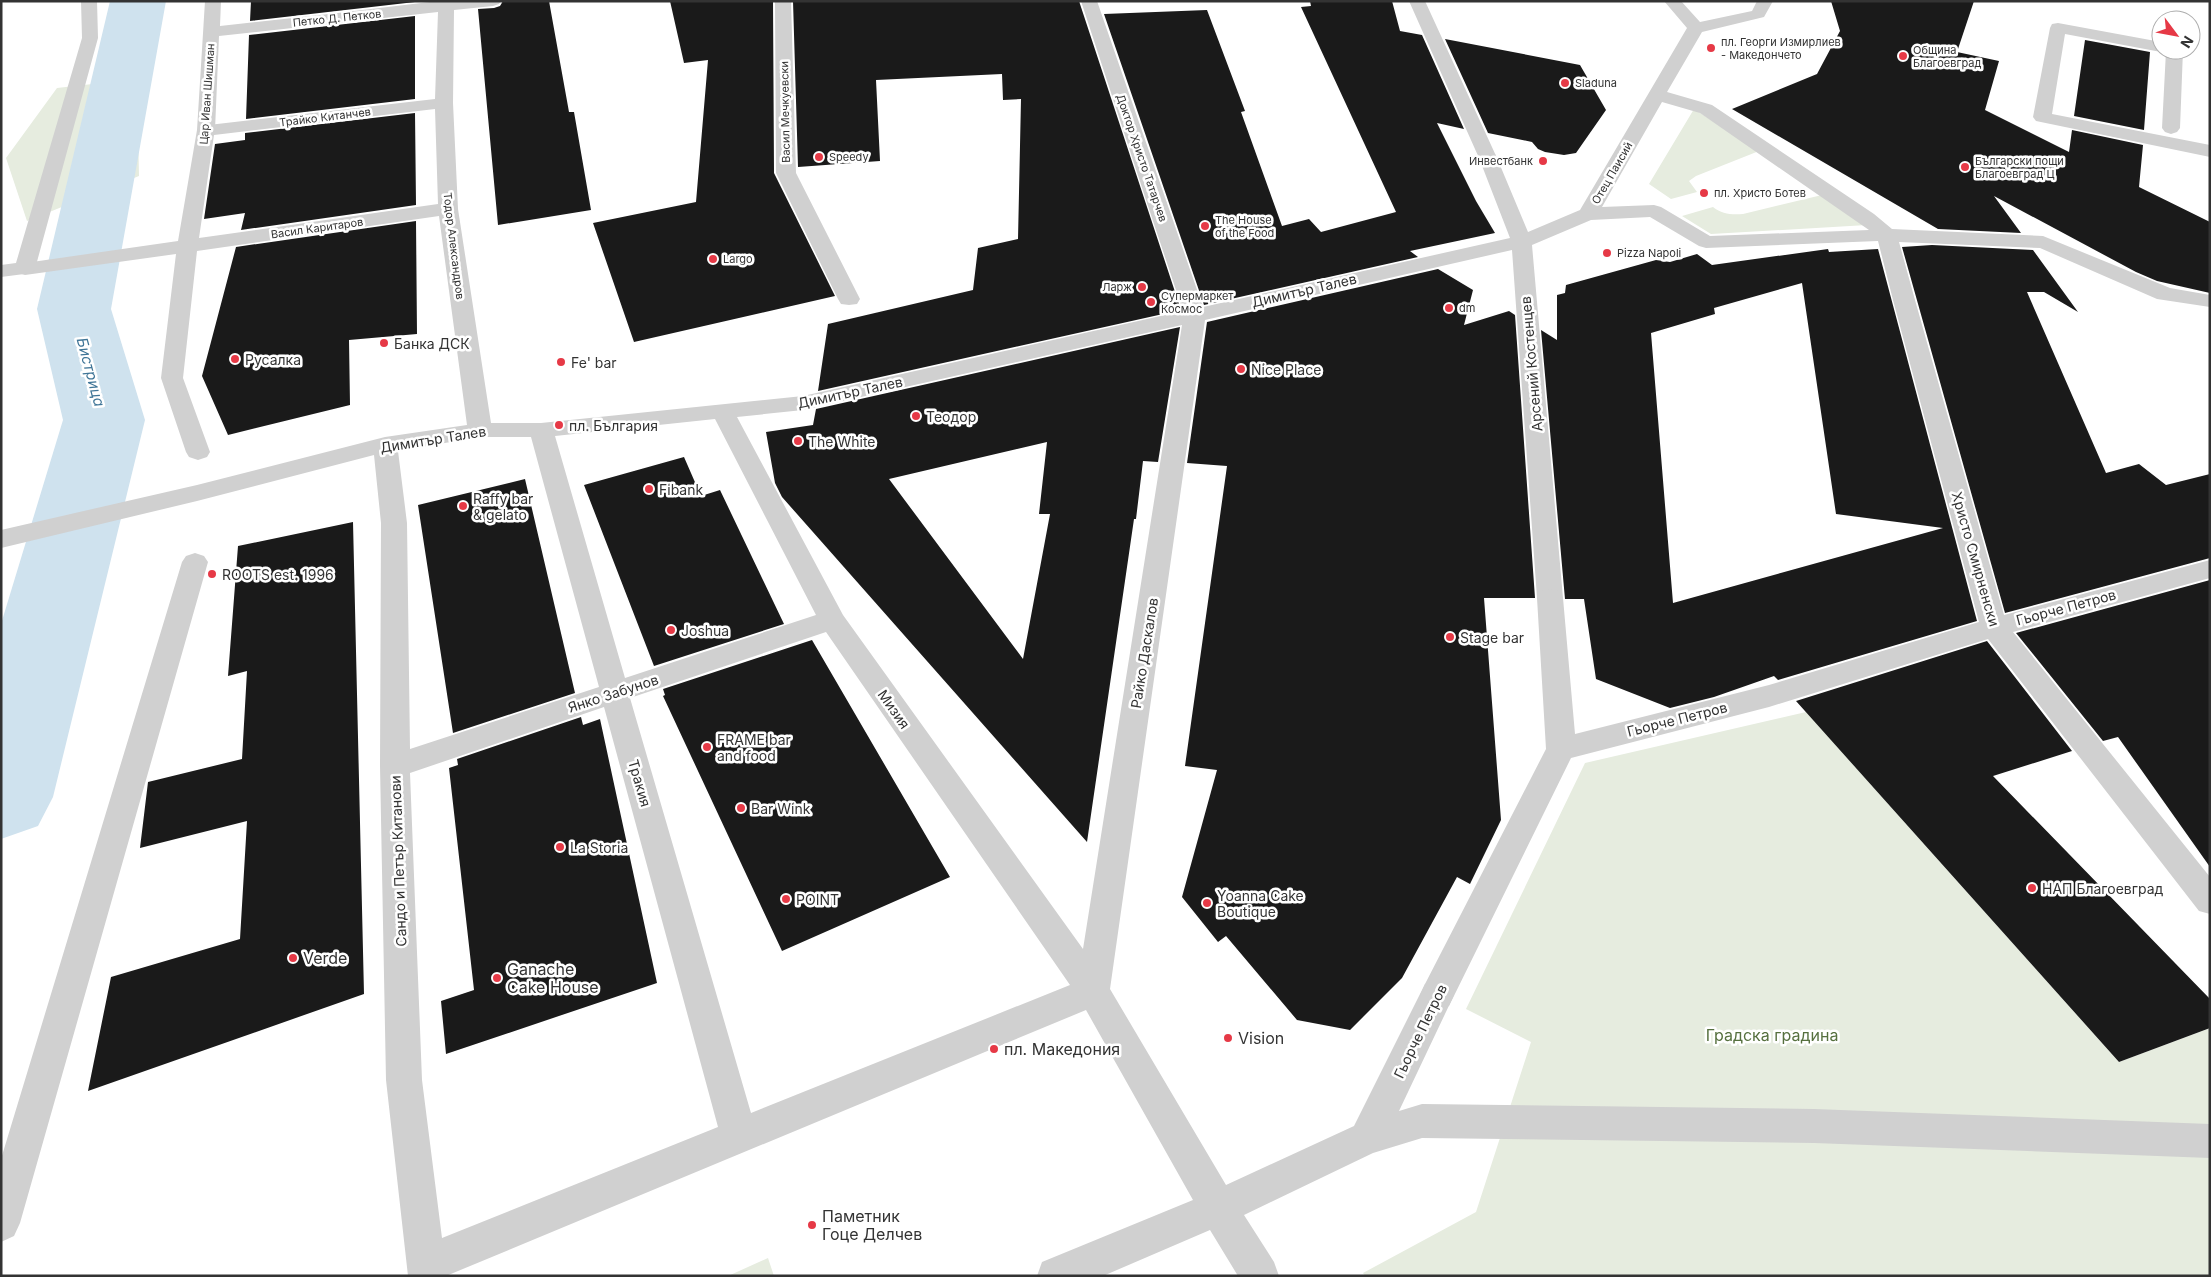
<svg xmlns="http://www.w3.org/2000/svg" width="2211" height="1277" font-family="Inter,sans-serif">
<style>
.green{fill:#e6ecdf}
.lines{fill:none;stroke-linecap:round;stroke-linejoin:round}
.river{fill:#cfe2ee;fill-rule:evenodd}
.building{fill:#1a1a1a;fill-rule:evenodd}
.service{fill:#d0d0d0;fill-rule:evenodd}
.pedestrian{fill:#d0d0d0;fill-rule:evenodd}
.minor{fill:#d0d0d0;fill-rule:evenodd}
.poi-dot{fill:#e63946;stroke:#fff;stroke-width:2}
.labels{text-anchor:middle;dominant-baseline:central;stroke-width:5;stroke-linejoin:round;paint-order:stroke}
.far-street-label{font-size:11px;fill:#333;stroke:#fff}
.far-poi-label{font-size:11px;fill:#333;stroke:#fff;text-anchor:start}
.street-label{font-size:14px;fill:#333;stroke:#fff}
.poi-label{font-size:14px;fill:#333;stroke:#fff;text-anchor:start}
.water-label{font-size:15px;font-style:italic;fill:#3f7597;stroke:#fff}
.near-poi-label{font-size:16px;fill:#333;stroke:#fff;text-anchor:start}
.near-park-label{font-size:16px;fill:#56703f;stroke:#fff}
</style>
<rect width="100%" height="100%" fill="#fff"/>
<path class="green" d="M137 79 139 176 27 221 6 158 57 88Z
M1694 109 1759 151 1696 176 1689 181 1697 192 1671 199 1649 184Z
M1822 195 1867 225 1711 234 1682 216 1713 207C1722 214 1731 215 1743 214Z
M1806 712 2119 1062 2210 1028V1276H1365L1363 1273 1476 1212 1531 1042 1466 1009 1585 763Z
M768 1258 774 1276H728Z"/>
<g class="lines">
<path class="river" d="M110 1H166L111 309 145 420 53 797 38 826 1 839V624L63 420 37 309Z"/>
</g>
<path class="building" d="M251 1H415V2L250 21Z
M503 1H549L569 112H574L591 210 498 225 478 9 494 8 500 6Z
M670 1H773L774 173 835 296 634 342 593 223 696 202 708 60 684 63Z
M793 1H1079L1181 310 818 391 828 324 973 290 978 248 1018 239 1021 99 1003 100 1002 74 876 80 880 161 798 167Z
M1310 1H1392L1400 31 1422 35 1464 129 1437 123 1476 201 1495 233 1410 251 1418 257 1204 305 1104 14 1207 10 1245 111 1241 112 1282 226 1309 219 1321 232 1396 212 1301 7 1311 6Z
M1831 1H1974L1957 52 1999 61 1985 110 2069 152 2072 130 2143 145 2139 187 2210 222V293L2157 281 2136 272 1994 196 2021 233 1938 229 1732 109 1817 74 1840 31Z
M415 16V99L246 119 249 35Z
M1445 39 1580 65 1606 110 1576 153 1564 155 1545 152 1538 149 1532 142 1488 133Z
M2085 40 2150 52 2144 130 2074 116Z
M415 113 416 205 241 230 245 213 204 219 215 144 245 140V133Z
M416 221 417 334 349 340 350 405 228 435 202 376 236 247Z
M1932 245 2033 250 2078 312 2044 292H2027L2106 473 2139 464 2166 485 2210 474V558L2005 613 1902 247Z
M1828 249 1829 252 1878 249 1977 621 1778 680 1774 676 1714 697 1670 708 1596 679 1584 599H1565L1541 330 1557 340V295L1565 293 1566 285 1656 260 1670 262 1697 254 1712 265ZM1802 283 1836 514 1943 528 1673 603 1651 333 1715 314 1714 308Z
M1438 269 1473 290 1464 325 1509 311 1515 315 1535 598H1484L1501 820 1470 884 1457 877 1402 978 1350 1030 1297 1020 1226 936 1218 942 1182 897 1217 770 1185 766 1227 466 1187 463 1207 322Z
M1180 327 1158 462 1143 461 1136 519H1134L1087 842 782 497 775 483 766 432 813 425 816 409ZM1047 442 1039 514H1050L1023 659 889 479Z
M684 457 701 496 720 490 784 624 654 666 584 485Z
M525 479 575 693 453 733 418 505Z
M353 522 364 994 88 1091 111 977 240 939 247 821 140 848 148 782 242 759 247 671 228 676 238 546Z
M2210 580V867L2118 737 2103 741 2016 633Z
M812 640 950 877 782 951 663 696 665 695 663 689Z
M1987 641 2072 751 1993 776 2210 999V1028L2119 1062 1796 701Z
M581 717 583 725 600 719 657 983 446 1054 441 1001 474 990 449 768 458 765 457 759Z"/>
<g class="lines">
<path class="service" d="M2058 23 2161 42V50H2183L2180 128 2177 132 2171 134 2165 132 2162 128 2166 51 2161 52 2065 34 2052 114 2210 145V157L2036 121 2033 117 2050 28 2052 24Z
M195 553 204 556 208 562 20 1223 14 1236 1 1242V1159L182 562 186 556Z"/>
<path class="pedestrian" d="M438 1H501L499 4 493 6 454 10 453 103 458 209 491 423H541L803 396 1183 311 1147 203 1150 199 1157 197 1164 199 1167 203 1203 307 1510 238 1479 158 1481 154 1488 152 1495 154 1497 158 1528 232 1580 210 1687 28 1664 1H1681L1700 22 1752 11 1757 1H1773L1764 17 1702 32 1667 92 1712 105 1874 214 1892 229 2043 236 2170 288 2210 295V307L2157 299 2040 248 1899 242 1915 300 1912 305 1904 306 1896 305 1893 300 1878 241 1706 248 1699 246 1650 217 1591 220 1532 245 1563 598 1559 605 1550 607 1541 605 1537 598 1512 250 1205 320 1110 989 1226 1185 1354 1126 1425 984 1437 980 1449 984 1454 995 1399 1111 1422 1104 1814 1109 2210 1124V1158L1814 1143 1422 1138 1373 1153 1244 1215 1274 1262 1279 1276H1238L1210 1230 1103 1276H1037L1042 1262 1193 1200 1086 1010 446 1276H408L386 1080 380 766 381 523 374 455 197 501 1 548V530L197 485 385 437 467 425 439 216 197 251 183 378 210 452 207 457 198 460 189 457 186 452 161 378 176 254 25 275 18 273 15 269 18 265 25 263 178 241 197 130 200 126 435 99 438 12 329 24 323 22 321 19 323 16 329 14ZM1662 102 1700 113 1869 230 1710 236 1661 207 1654 205 1602 207ZM435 109 438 204 199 238 214 135ZM1182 325 1083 949 843 615 737 417 803 410ZM715 419 816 615 625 678 555 436ZM480 437H531L599 687 410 749 407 523 398 451ZM826 632 1070 985 751 1113 630 698ZM604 707 718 1127 442 1238 422 1080 410 773Z"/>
<path class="minor" d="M81 1H97L98 38 35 269 32 273 1 277V265L16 263 82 38Z
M205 1H221L220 26 329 14 335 16 337 19 335 22 329 24 219 36 215 130 212 134 206 136 200 134 197 130Z
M775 1H791L796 173 860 299 857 304 849 305 841 304 838 299 776 173Z
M1081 1H1097L1167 203 1164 207 1157 209 1150 207 1147 203Z
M1409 1H1425L1497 158 1495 162 1488 164 1481 162 1479 158Z
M1904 294 1912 295 1915 300 2004 615 2210 560V578L2013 632 2210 877V914L2199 911 1988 639 1769 707 1571 758 1449 1006 1437 1010 1425 1006 1420 995 1425 984 1546 749 1537 598 1541 591 1550 589 1559 591 1563 598 1575 734 1769 685 1979 622 1893 300 1896 295Z"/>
</g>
<g class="poi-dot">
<circle cx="1711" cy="48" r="5"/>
<circle cx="1903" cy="56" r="5"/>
<circle cx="1565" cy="83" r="5"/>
<circle cx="819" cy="157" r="5"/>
<circle cx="1543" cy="161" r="5"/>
<circle cx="1965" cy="167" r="5"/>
<circle cx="1704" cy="193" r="5"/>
<circle cx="1205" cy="226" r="5"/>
<circle cx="1607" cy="253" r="5"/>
<circle cx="713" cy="259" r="5"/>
<circle cx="1142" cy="287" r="5"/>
<circle cx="1151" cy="302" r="5"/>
<circle cx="1449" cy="308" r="5"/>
<circle cx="384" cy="343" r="5"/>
<circle cx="235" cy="359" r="5"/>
<circle cx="561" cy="362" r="5"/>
<circle cx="1241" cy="369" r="5"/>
<circle cx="916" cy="416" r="5"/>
<circle cx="559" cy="425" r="5"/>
<circle cx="798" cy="441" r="5"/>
<circle cx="649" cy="489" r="5"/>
<circle cx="463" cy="506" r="5"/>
<circle cx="212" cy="574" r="5"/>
<circle cx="671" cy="630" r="5"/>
<circle cx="1450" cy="637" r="5"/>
<circle cx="707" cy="747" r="5"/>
<circle cx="741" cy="808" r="5"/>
<circle cx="560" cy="847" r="5"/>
<circle cx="2032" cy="888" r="5"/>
<circle cx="786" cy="899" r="5"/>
<circle cx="1207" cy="903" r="5"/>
<circle cx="293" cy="958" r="5"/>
<circle cx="497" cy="978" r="5"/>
<circle cx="1228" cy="1038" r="5"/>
<circle cx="994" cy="1049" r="5"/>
<circle cx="812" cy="1225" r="5"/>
</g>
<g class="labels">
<g class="far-street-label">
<text transform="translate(337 18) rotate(-6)">Петко Д. Петков</text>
<text transform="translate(207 94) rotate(-86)">Цар Иван Шишман</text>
<text transform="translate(785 112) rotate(-91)">Васил Мечкуевски</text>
<text transform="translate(325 117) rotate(-7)">Трайко Китанчев</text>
<text transform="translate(1142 158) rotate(71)">Доктор Христо Татарчев</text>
<text transform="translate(1612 173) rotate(-60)">Отец Паисий</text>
<text transform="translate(317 228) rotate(-8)">Васил Каритаров</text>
<text transform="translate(454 246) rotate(83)">Тодор Александров</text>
</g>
<g class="far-poi-label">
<text x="1721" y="42">пл. Георги Измирлиев<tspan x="1721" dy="13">- Македончето</tspan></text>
<text x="1913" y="50">Община<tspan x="1913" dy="13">Благоевград</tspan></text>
<text x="1575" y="83">Sladuna</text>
<text x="829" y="157">Speedy</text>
<text x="1533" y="161" text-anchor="end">Инвестбанк</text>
<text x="1975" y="161">Български пощи<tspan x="1975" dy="13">Благоевград Ц</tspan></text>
<text x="1714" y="193">пл. Христо Ботев</text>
<text x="1215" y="220">The House<tspan x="1215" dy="13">of the Food</tspan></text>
<text x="1617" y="253">Pizza Napoli</text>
<text x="723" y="259">Largo</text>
<text x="1132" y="287" text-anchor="end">Ларж</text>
<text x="1161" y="296">Супермаркет<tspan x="1161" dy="13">Космос</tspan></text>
<text x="1459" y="308">dm</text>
</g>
<g class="street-label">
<text transform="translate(1304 290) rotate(-13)">Димитър Талев</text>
<text transform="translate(1531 364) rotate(-95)">Арсений Костенцев</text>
<text transform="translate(850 392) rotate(-12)">Димитър Талев</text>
<text transform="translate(433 439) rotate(-9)">Димитър Талев</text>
<text transform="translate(1976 559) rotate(74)">Христо Смирненски</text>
<text transform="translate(2066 607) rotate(-15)">Гьорче Петров</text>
<text transform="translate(1144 653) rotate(-81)">Райко Даскалов</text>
<text transform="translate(613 693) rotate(-18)">Янко Забунов</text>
<text transform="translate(894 709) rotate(55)">Мизия</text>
<text transform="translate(1677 719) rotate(-14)">Гьорче Петров</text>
<text transform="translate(640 783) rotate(74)">Тракия</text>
<text transform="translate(398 861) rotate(-92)">Сандо и Петър Китанови</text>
<text transform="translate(1420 1031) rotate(-64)">Гьорче Петров</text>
</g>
<g class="poi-label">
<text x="394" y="343">Банка ДСК</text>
<text x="245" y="359">Русалка</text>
<text x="571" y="362">Fe' bar</text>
<text x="1251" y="369">Nice Place</text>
<text x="926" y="416">Теодор</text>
<text x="569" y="425">пл. България</text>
<text x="808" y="441">The White</text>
<text x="659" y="489">Fibank</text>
<text x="473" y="498">Raffy bar<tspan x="473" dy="16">&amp; gelato</tspan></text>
<text x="222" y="574">ROOTS est. 1996</text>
<text x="681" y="630">Joshua</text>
<text x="1460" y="637">Stage bar</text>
<text x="717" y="739">FRAME bar<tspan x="717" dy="16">and food</tspan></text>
<text x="751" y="808">Bar Wink</text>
<text x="570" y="847">La Storia</text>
<text x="2042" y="888">НАП Благоевград</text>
<text x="1217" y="895">Yoanna Cake<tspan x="1217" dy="16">Boutique</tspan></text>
<text x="796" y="899">POINT</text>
</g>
<g class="water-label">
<text transform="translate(91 372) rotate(75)">Бистрица</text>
</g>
<g class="near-poi-label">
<text x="303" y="958">Verde</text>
<text x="507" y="969">Ganache<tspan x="507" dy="18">Cake House</tspan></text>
<text x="1238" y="1038">Vision</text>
<text x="1004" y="1049">пл. Македония</text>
<text x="822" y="1216">Паметник<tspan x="822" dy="18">Гоце Делчев</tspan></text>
</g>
<g class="near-park-label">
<text x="1772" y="1035">Градска градина</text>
</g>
</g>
<rect width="2211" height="1277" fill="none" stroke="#333333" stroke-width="5"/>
<g transform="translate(2176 35) rotate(122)"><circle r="24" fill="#ffffff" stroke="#adadad"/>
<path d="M0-4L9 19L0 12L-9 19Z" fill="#e63946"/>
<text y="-8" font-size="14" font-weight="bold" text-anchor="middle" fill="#333333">N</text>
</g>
</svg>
